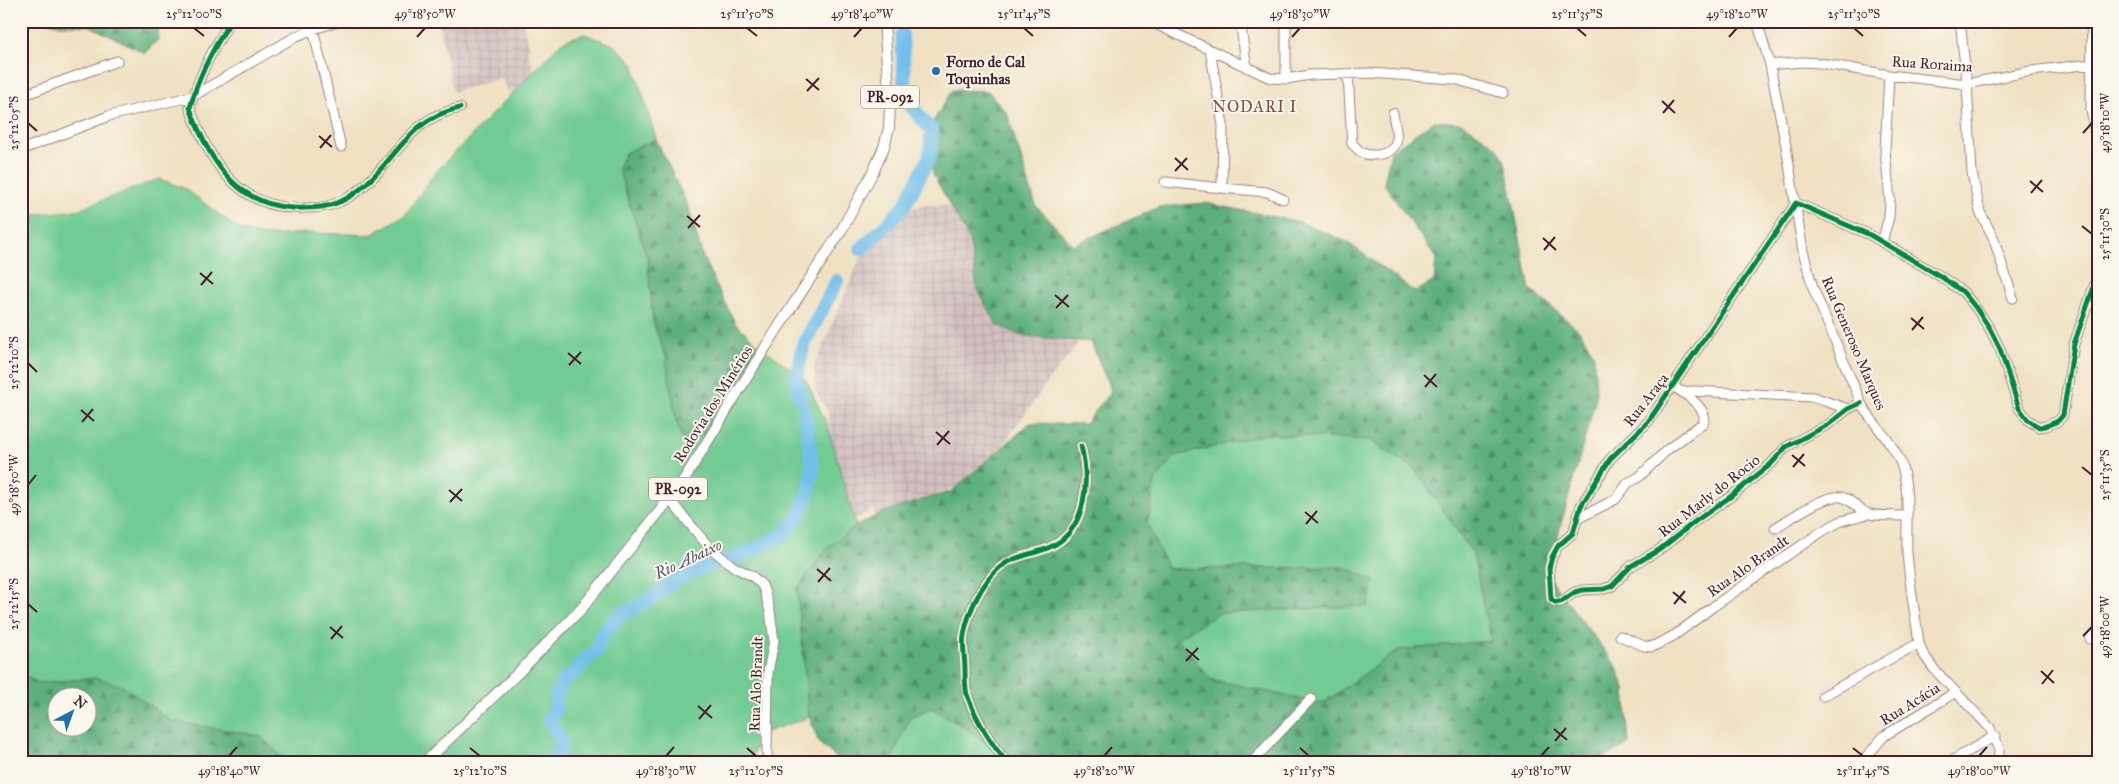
<svg xmlns="http://www.w3.org/2000/svg" width="2119" height="784" font-family="'IM FELL Great Primer',serif">
<style>
.industrial{fill:url(#industrial-grid)}
.green{fill:#71cb93;stroke:#5e755f}
.forest{fill:url(#forest-firs);stroke:#536754;fill-rule:evenodd}
.lines{fill:none;stroke-linecap:round;stroke-linejoin:round}
.river{stroke:#72bfec;stroke-width:14}
.minor-casing{stroke:#9c8076;stroke-width:11}
.major-casing{stroke:#9c8076;stroke-width:12}
.minor{stroke:#fff;stroke-width:9}
.major{stroke:#fff;stroke-width:10}
.cycleway-casing{stroke:#fbf7ec;stroke-width:8}
.cycleway{stroke:#00873e;stroke-width:5}
.ticks{fill:none;stroke:#4a1f2b;stroke-width:2}
.poi-dot{fill:#1f6fb2;stroke:#fbf7ec;stroke-width:2}
.labels{text-anchor:middle;dominant-baseline:central;stroke-width:4;stroke-linejoin:round;paint-order:stroke}
.shield{fill:#fbf7ec;stroke:#7f6065;stroke-width:1}
.shield-label{font-size:14px;font-weight:bold;fill:#4a1f2b}
.poi-label{font-size:15px;font-weight:bold;fill:#4a1f2b;stroke:#fbf7ec;text-anchor:start}
.street-label{font-size:15px;fill:#4a1f2b;stroke:#fbf7ec}
.neighbourhood-label{font-size:16px;letter-spacing:1px;fill:#815044;stroke:#fbf7ec}
.water-label{font-size:16px;font-style:italic;fill:#58576f;stroke:#fbf7ec}
.neatline{fill:none;stroke:#4a1f2b;stroke-width:2}
.ticks-label{font-size:12px;text-anchor:middle;fill:#4a1f2b}
</style>
<defs>
<pattern id="industrial-grid" width="8" height="8" patternUnits="userSpaceOnUse" patternTransform="scale(1.25)"><rect width="8" height="8" fill="#d2bfc0"/><path d="M0 4h8M4 0v8" fill="none" stroke="#b6a4a5"/></pattern>
<pattern id="forest-firs" width="22" height="20" patternUnits="userSpaceOnUse" patternTransform="scale(1.25)"><rect width="22" height="20" fill="#5caf7d"/><path d="M5 1l3.5 6h-7zM16 11l3.5 6h-7z" fill="#4e8e67"/></pattern>
</defs>
<rect width="100%" height="100%" fill="#fbf7ec"/>
<filter id="ink" filterUnits="userSpaceOnUse"><feTurbulence type="fractalNoise" baseFrequency=".02" numOctaves="2"/><feDisplacementMap in="SourceGraphic" scale="10" xChannelSelector="R" yChannelSelector="G"/><feConvolveMatrix kernelMatrix="1 2 1 2 8 2 1 2 1" color-interpolation-filters="sRGB"/></filter>
<filter id="wash" filterUnits="userSpaceOnUse"><feTurbulence type="fractalNoise" baseFrequency=".0096" numOctaves="4" result="noise"/><feDisplacementMap in="SourceGraphic" scale="20" xChannelSelector="R" yChannelSelector="G"/><feGaussianBlur stdDeviation="1.12" result="paint"/><feColorMatrix in="noise" values="0 0 0 0 0 0 0 0 0 0 0 0 0 0 0 0 0 1.4 0 .05"/><feComposite in="paint" operator="in"/></filter>
<g filter="url(#wash)">
<rect width="100%" height="100%" fill="#efe1c2"/>
<path class="industrial" d="M438 21H522L529 45 527 49 537 79 507 92 502 78 453 92Z
M922 205H943L968 211 1079 339 1071 354 1054 373 1002 446 974 475 956 487 875 518 874 508 844 526 831 450 828 412 816 392 814 367 860 259 912 209Z"/>
<path class="green" d="M584 34 614 45 633 63 656 139 625 153 618 168 648 260 653 322 666 357 676 421 684 444 713 428 760 346 806 380 827 424 856 526 828 547 797 589 809 717 763 733 749 763H282V757L260 736 171 721 123 686 96 678 38 683 21 674V216L77 210 159 179 184 188 240 230 264 236 309 233 371 235 405 215 435 173 563 41Z
M1266 434 1369 440 1415 469 1473 554 1491 641 1398 650 1322 704 1210 679 1177 638 1219 613 1368 606 1344 567 1168 569 1147 524 1155 481 1175 456Z
M931 708 963 726 1015 763H890L910 717Z"/>
<path class="forest" d="M44 21H158L159 39 145 53 90 26 60 25Z
M952 90 988 91 1007 113 1036 206 1073 245 1159 207 1205 203 1301 222 1347 242 1415 292 1434 281 1436 258 1384 184 1391 151 1434 121 1462 123 1497 147 1505 162 1530 289 1580 331 1594 355 1596 398 1547 575 1617 667 1625 689 1629 744 1594 763H1015L963 726 931 708 910 717 890 763H843L819 743 809 717 797 589 828 547 856 526 884 512 952 491 1030 423 1085 424 1111 391 1091 342 1022 336 997 325 978 290 969 239 934 176 924 137ZM1266 434 1369 440 1415 469 1473 554 1491 641 1398 650 1322 704 1210 679 1177 638 1220 613 1368 606 1374 580 1344 567 1168 569 1147 524 1155 481 1175 456Z
M656 139 688 206 704 260 735 323 760 346 713 429 684 444 676 421 666 357 653 322 648 260 618 168 625 153Z
M21 674 38 683 96 678 123 686 171 721 260 736 282 757V763H27L21 759ZM58 696H88V726H58Z"/>
<g class="lines">
<path class="river" d="M861 249 886 226 905 205 930 156 932 131 911 106 905 92 902 35
M800 397 796 378 804 344 837 281
M555 763C557 757 561 748 561 742 561 737 552 728 550 720L555 711 557 694 563 681 574 673 587 658 597 651 603 633 620 615 651 599 672 582 706 566 734 558 761 547 784 534 799 516 808 496 813 469 804 410"/>
</g>
</g>
<g filter="url(#ink)">
<g class="lines">
<g class="minor-casing">
<path id="minor" d="M231 21C213 48 198 77 190 108 210 164 240 211 306 208 327 208 343 203 359 190 397 160 408 118 460 108
M1149 21 1270 78 1286 79 1310 75 1369 73 1454 79 1503 93
M1240 21 1247 68
M1757 21 1770 65 1786 146 1803 251 1813 288 1861 403C1872 424 1896 445 1902 467 1910 493 1906 524 1907 551 1909 582 1915 613 1919 643L1922 652 1934 669 1990 728 1999 750 1998 763
M1960 21 1967 84 1972 173 1980 212 1993 237 2013 298
M2092 21 2091 110 2098 149
M313 29 341 147
M1210 50 1223 125 1222 188 1267 192 1283 199
M1770 65 1802 62 1820 63 1889 75 1967 84 2031 71 2092 64
M1348 74 1352 144C1355 146 1358 150 1361 152 1371 158 1393 155 1396 142 1398 134 1394 122 1393 113
M1286 79V21
M21 96 117 61
M21 150 109 116 193 96 295 37 313 29 341 21
M1165 182 1222 188
M1796 203 1648 422 1610 459 1581 506 1573 533 1558 546 1552 557 1549 568 1551 599 1555 602H1561L1575 592 1582 590 1604 589 1612 586 1631 566 1659 550 1697 520 1730 497 1771 464 1786 447 1829 424 1848 409 1861 403
M1796 203 1870 235 1940 276 1963 292 1976 308 1990 329 2000 349 2019 408 2028 420 2039 427 2046 426 2058 421 2063 415 2074 344 2098 275
M1882 242 1889 217 1890 200 1885 151 1889 75
M1682 392 1694 391 1813 397 1848 409
M669 499 709 547 734 567 752 576 762 585 765 593 770 611 774 641 768 672 767 753 769 763
M1577 519 1616 499 1628 483 1639 477 1667 450 1703 423C1710 410 1684 393 1674 387
M1775 528C1790 519 1825 494 1841 497 1852 499 1858 510 1867 513 1875 517 1896 515 1906 516
M1620 636 1644 646 1652 647 1675 635 1714 606 1821 532 1841 521 1868 514
M2090 639 2098 630
M1823 696 1919 643
M1008 763C991 745 976 719 967 695 965 687 965 677 965 669 965 658 962 645 964 635 968 612 981 584 999 568 1013 556 1031 555 1048 548 1087 532 1090 482 1081 446
M1251 763 1311 699
M1861 763 1884 736 1956 692
M1948 763 1995 736"/>
</g>
<g class="major-casing">
<path id="major" d="M424 763 517 674 582 608 680 486 765 348 841 231 874 170 884 147 889 128 890 106 884 21"/>
</g>
<use href="#minor" class="minor"/>
<use href="#major" class="major"/>
<g class="cycleway-casing">
<path id="cycleway" d="M231 21C213 48 198 77 190 108 210 164 240 211 306 208 327 208 343 203 359 190 397 160 408 118 460 108
M1861 403 1848 409 1829 424 1786 447 1771 464 1730 497 1697 520 1659 550 1631 566 1612 586 1604 589 1582 590 1575 592 1561 602H1555L1551 599 1549 568 1552 557 1558 546 1573 533 1581 506 1610 459 1648 422 1796 203 1870 235 1940 276 1963 292 1976 308 1990 329 2000 349 2019 408 2028 420 2039 427 2046 426 2058 421 2063 415 2074 344 2098 275
M1008 763C991 745 976 719 967 695 965 687 965 677 965 669 965 658 962 645 964 635 968 612 981 584 999 568 1013 556 1031 555 1048 548 1087 532 1090 482 1081 446"/>
</g>
<use href="#cycleway" class="cycleway"/>
</g>
</g>
<path class="ticks" d="M194 28 204 36M747 28 757 36M1024 28 1033 36M1577 28 1586 36M1854 28 1863 36M417 37 425 28M854 37 862 28M1292 37 1300 28M1729 37 1737 28M806 79 819 90M807 91 819 78M1662 101 1675 113M1663 113 1674 100M28 123 37 131M2083 133 2092 123M319 136 332 147M320 148 331 135M1175 158 1188 170M1175 171 1187 158M2030 181 2043 192M2031 193 2042 180M687 216 700 227M2082 226 2092 234M688 228 700 215M1543 238 1556 250M1544 250 1555 237M200 273 213 284M201 285 212 272M1055 295 1069 307M1056 308 1068 295M1911 318 1924 329M1912 330 1923 317M568 353 581 364M28 363 37 372M569 365 581 352M1424 375 1437 387M1425 387 1436 374M81 410 94 421M82 422 93 409M936 432 950 444M937 445 949 431M1792 455 1805 466M1793 467 1804 454M2082 467 2092 475M28 485 36 475M449 490 462 501M450 502 462 489M1305 512 1318 523M1306 524 1317 511M817 569 831 581M818 582 830 568M1673 592 1686 603M28 604 37 612M1674 604 1685 591M330 627 343 638M2083 636 2092 627M331 639 342 626M1186 649 1199 660M1186 661 1198 648M2041 671 2054 683M2042 684 2053 670M698 706 712 718M699 719 711 705M1554 729 1567 740M1555 741 1566 728M470 748 480 756M747 748 756 756M1300 748 1309 756M1853 748 1863 756M229 756 237 747M666 756 674 747M1104 756 1112 747M1541 756 1549 747M1979 756 1987 747"/>
<circle class="poi-dot" cx="936" cy="71" r="5"/>
<g class="labels">
<g class="shield">
<rect x="861" y="85.5" width="58" height="23" rx="4"/>
<rect x="649" y="477.5" width="58" height="23" rx="4"/>
</g>
<g class="shield-label">
<text x="890" y="97">PR-092</text>
<text x="678" y="489">PR-092</text>
</g>
<g class="poi-label">
<text x="946" y="62">Forno de Cal<tspan x="946" dy="17">Toquinhas</tspan></text>
</g>
<g class="street-label">
<text transform="translate(1932 64) rotate(4)">Rua Roraima</text>
<text transform="translate(1854 343) rotate(67)">Rua Generoso Marques</text>
<text transform="translate(1646 400) rotate(-52)">Rua Araça</text>
<text transform="translate(713 404) rotate(-58)">Rodovia dos Minérios</text>
<text transform="translate(1709 496) rotate(-38)">Rua Marly do Rocio</text>
<text transform="translate(1748 566) rotate(-35)">Rua Alo Brandt</text>
<text transform="translate(756 684) rotate(-88)">Rua Alo Brandt</text>
<text transform="translate(1910 704) rotate(-32)">Rua Acácia</text>
</g>
<g class="neighbourhood-label">
<text x="1255" y="106">NODARI I</text>
</g>
<g class="water-label">
<text transform="translate(688 559) rotate(-25)">Rio Abaixo</text>
</g>
</g>
<rect width="2119" height="784" fill="none" stroke="#fbf7ec" stroke-width="55"/>
<g transform="translate(72 712) rotate(41)"><circle r="24" fill="#fbf7ec" stroke="#b4a19f"/>
<path d="M0-4L9 19L0 12L-9 19Z" fill="#1f6fb2"/>
<text y="-8" font-size="14" font-weight="bold" text-anchor="middle" fill="#4a1f2b">N</text>
</g>
<rect x="28" y="28" width="2064" height="728" class="neatline"/>
<g class="ticks-label">
<text x="194" y="18">25°12'00"S</text>
<text x="425" y="18">49°18'50"W</text>
<text x="747" y="18">25°11'50"S</text>
<text x="862" y="18">49°18'40"W</text>
<text x="1024" y="18">25°11'45"S</text>
<text x="1300" y="18">49°18'30"W</text>
<text x="1577" y="18">25°11'35"S</text>
<text x="1737" y="18">49°18'20"W</text>
<text x="1854" y="18">25°11'30"S</text>
<text transform="translate(14 123) rotate(-90)" y="4">25°12'05"S</text>
<text transform="translate(2105 123) rotate(-90)" y="4">49°18'10"W</text>
<text transform="translate(2105 234) rotate(-90)" y="4">25°11'30"S</text>
<text transform="translate(14 363) rotate(-90)" y="4">25°12'10"S</text>
<text transform="translate(2105 475) rotate(-90)" y="4">25°11'35"S</text>
<text transform="translate(14 485) rotate(-90)" y="4">49°18'50"W</text>
<text transform="translate(14 604) rotate(-90)" y="4">25°12'15"S</text>
<text transform="translate(2105 627) rotate(-90)" y="4">49°18'00"W</text>
<text x="229" y="775">49°18'40"W</text>
<text x="480" y="775">25°12'10"S</text>
<text x="666" y="775">49°18'30"W</text>
<text x="756" y="775">25°12'05"S</text>
<text x="1104" y="775">49°18'20"W</text>
<text x="1309" y="775">25°11'55"S</text>
<text x="1541" y="775">49°18'10"W</text>
<text x="1863" y="775">25°11'45"S</text>
<text x="1979" y="775">49°18'00"W</text>
</g>
</svg>
